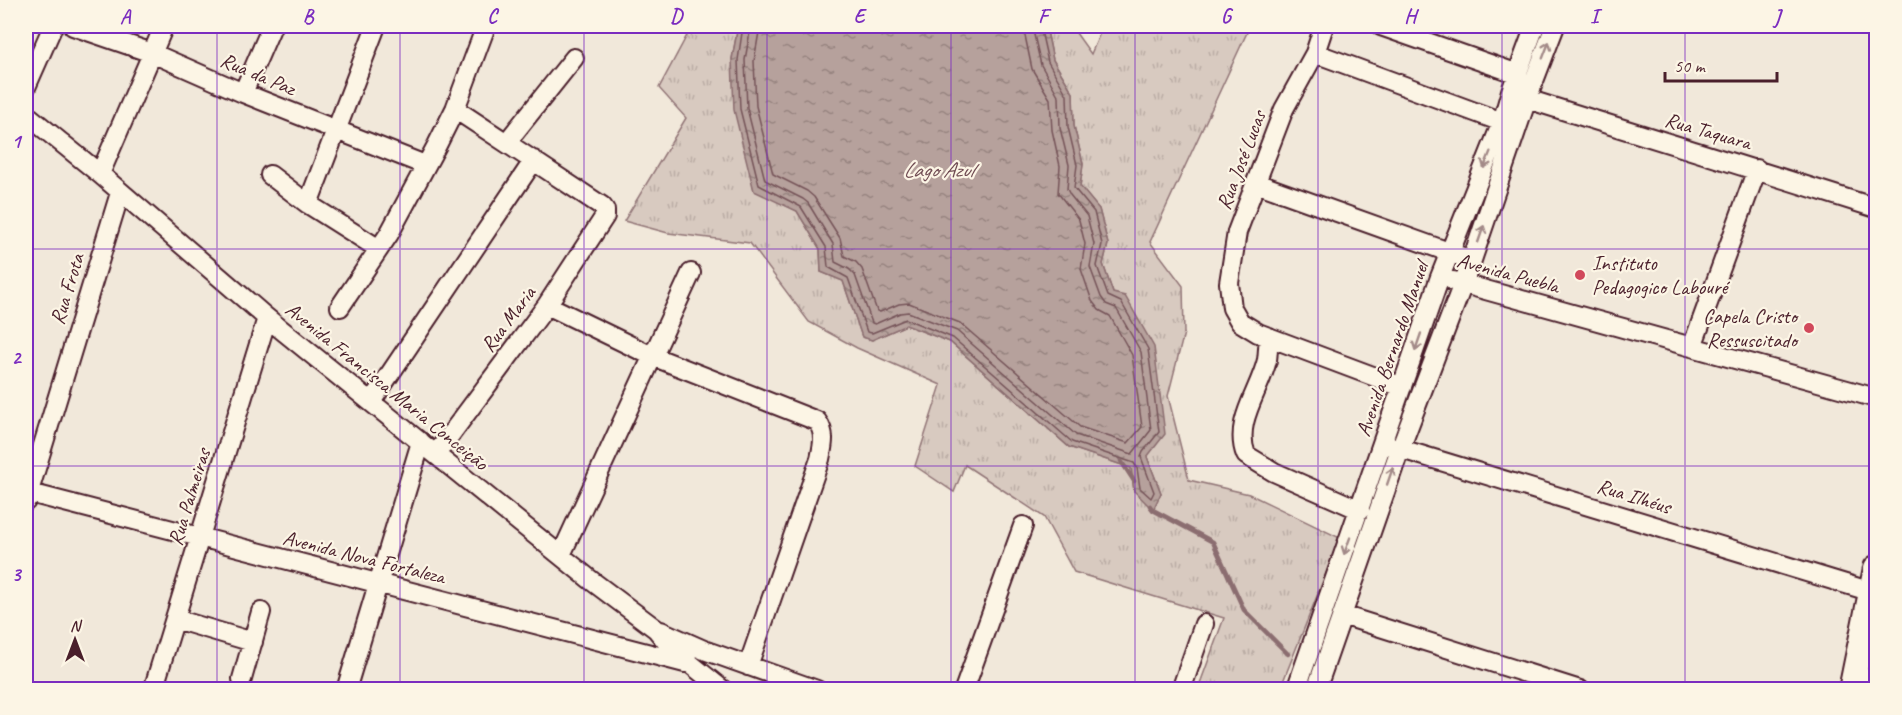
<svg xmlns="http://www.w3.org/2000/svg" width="1902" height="715" font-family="Caveat,sans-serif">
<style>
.grass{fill:url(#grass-tufts);stroke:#917476;stroke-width:1.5}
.water{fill:url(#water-ripples);stroke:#8b6d6f;stroke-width:1.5}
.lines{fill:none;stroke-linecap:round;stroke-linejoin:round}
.shore{stroke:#755358;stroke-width:1.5}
.stream{stroke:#8b6d6f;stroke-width:4.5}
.minor-casing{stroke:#4a1f2b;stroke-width:22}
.major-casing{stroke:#4a1f2b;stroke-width:28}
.minor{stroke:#fcf5e5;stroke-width:18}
.major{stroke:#fcf5e5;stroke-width:24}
.oneway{stroke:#a38a88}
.grid{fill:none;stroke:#7b2cbf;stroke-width:1.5;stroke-opacity:0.55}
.poi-dot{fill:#d1495b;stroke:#fcf5e5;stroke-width:2}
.labels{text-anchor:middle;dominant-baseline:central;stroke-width:4.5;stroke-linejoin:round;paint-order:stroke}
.street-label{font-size:21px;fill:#4a1f2b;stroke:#fcf5e5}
.poi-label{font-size:21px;fill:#4a1f2b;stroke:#fcf5e5;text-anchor:start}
.water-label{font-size:22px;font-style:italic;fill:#704c53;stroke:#fcf5e5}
.neatline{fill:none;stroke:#7b2cbf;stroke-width:2}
.grid-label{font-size:20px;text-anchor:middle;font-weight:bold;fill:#7b2cbf}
</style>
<defs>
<pattern id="grass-tufts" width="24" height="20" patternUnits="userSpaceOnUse" patternTransform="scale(1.5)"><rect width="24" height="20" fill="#d8cac0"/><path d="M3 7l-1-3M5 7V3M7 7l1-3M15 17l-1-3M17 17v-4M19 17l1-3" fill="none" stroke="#bbada5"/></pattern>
<pattern id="water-ripples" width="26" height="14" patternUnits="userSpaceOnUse" patternTransform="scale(1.5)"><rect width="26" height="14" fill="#b6a19c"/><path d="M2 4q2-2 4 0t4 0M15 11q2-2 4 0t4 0" fill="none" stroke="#96837f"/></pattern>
</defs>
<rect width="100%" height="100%" fill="#f1e8da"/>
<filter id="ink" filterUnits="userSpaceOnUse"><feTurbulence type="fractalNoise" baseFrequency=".0167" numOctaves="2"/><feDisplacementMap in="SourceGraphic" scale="12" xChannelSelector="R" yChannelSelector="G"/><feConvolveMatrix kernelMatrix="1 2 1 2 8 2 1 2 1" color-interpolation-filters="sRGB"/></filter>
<g filter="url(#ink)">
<path class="grass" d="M692 26H738L732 59 754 190 797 211 820 249 821 272 843 281 862 337 872 340 906 325 950 342 1069 447 1131 468 1134 491 1161 493 1147 457 1113 293 1103 264 1108 244 1099 209 1080 187 1083 164 1074 126 1073 93 1053 60 1046 26H1071L1091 54 1103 26H1250L1150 242 1183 286 1184 333 1168 396 1189 480 1249 494 1340 538 1280 689H1198L1224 618 1074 572 1044 517 965 465 954 492 915 466 941 385 857 348 809 322 750 243 668 233 624 221 686 118 659 88Z"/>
<path class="water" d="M738 26H1046L1053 60 1073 93 1074 126 1083 164 1080 186 1099 209 1108 244 1103 264 1113 293 1125 296 1154 347 1165 434 1147 457 1161 493 1153 510 1134 491 1131 468 1069 447 950 342 906 325 872 340 862 337 843 281 821 272 820 249 797 211 754 191 734 110 732 59Z"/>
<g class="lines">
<path class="shore" d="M743 26 738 60 740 109 759 185 801 207 826 247 828 267 848 278 867 332 872 333 906 319 953 338 1072 442 1134 463 1137 468 1140 488 1151 498 1154 492 1141 457 1143 452 1159 432 1148 349 1121 302 1108 296 1097 266 1102 244 1094 212 1074 188 1077 165 1068 127 1067 95 1048 62 1040 26
M751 26 745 60 747 108 765 180 803 199 808 203 833 244 835 262 849 269 855 275 872 323 875 324 900 313 908 312 957 331 1076 435 1132 454 1151 430 1141 352 1116 308 1106 304 1101 297 1090 267 1094 244 1087 216 1070 195 1067 189 1069 165 1060 128 1059 97 1041 65 1032 26
M760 26 754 61 756 106 773 174 807 191 814 197 840 238 844 256 856 262 862 269 877 311 880 312 899 304 909 303 960 323 1080 427 1128 443 1142 427 1132 355 1110 316 1099 310 1092 301 1081 269 1085 244 1079 220 1058 193 1060 166 1052 130 1050 99 1032 69 1023 26"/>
<path class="stream" d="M1121 461 1134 481
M1150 506 1153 510 1213 542 1244 610 1288 654"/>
<g class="minor-casing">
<path id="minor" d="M73 26 152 53 243 93 425 165
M1324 26 1315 53 1284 109 1237 232 1229 283 1232 308 1240 322 1258 333 1402 387
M1381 26 1518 74
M1315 53 1502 122
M26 87 53 26
M243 93 272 26
M1527 99C1644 136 1760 171 1876 208
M26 114 100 174 267 318 592 581 656 629 672 649 723 690
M507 142 574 58
M100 174 164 26
M270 175 308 204 379 249
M1256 183 1460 256
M308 204 376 26
M1453 281 1876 398
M547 305 652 356 817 421C826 433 823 445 820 459L748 666
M340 307 389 234 437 145 455 109 486 26
M1269 337C1268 344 1268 353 1267 360 1260 391 1233 422 1246 455L1274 472 1360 510
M1692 347 1757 169
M371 402 534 160
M1388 445 1872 592
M436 454 547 305 605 216V210L602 206 455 109
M26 492 685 663
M26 501 120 193
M561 555 691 273
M1342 615 1580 690
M175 619 253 642
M661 631 704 650 817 690
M242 679 261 612
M153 690 267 318
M346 690 421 442
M964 690 1023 526
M1181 690 1204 624
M1296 690 1440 277 1502 122 1511 91 1535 26
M1316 690 1400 449 1472 260 1527 99 1555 26"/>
</g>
<g class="major-casing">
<path id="major" d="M1851 690 1876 568
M1874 690 1876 678"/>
</g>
<use href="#minor" class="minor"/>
<use href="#major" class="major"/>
</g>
<defs><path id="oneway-shaft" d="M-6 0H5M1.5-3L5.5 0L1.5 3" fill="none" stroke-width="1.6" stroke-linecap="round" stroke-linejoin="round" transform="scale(1.5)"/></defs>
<g class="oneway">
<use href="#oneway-shaft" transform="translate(1546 50) rotate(-69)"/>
<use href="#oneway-shaft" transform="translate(1487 160) rotate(112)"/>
<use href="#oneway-shaft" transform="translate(1481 234) rotate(-71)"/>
<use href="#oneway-shaft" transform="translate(1418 342) rotate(109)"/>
<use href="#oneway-shaft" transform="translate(1390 476) rotate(-71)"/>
<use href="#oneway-shaft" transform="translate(1347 546) rotate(110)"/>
</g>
</g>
<path class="grid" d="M217 26V690M400 26V690M584 26V690M767 26V690M951 26V690M1135 26V690M1318 26V690M1502 26V690M1685 26V690M26 249H1876M26 466H1876"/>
<g class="poi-dot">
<circle cx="1580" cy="275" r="6"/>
<circle cx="1809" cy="328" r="6"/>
</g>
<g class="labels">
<g class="street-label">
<text transform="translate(258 74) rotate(23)">Rua da Paz</text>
<text transform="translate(1708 131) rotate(16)">Rua Taquara</text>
<text transform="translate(1241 160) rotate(-69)">Rua José Lucas</text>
<text transform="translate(1508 273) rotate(15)">Avenida Puebla</text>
<text transform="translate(67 289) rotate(-73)">Rua Frota</text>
<text transform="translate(508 319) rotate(-53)">Rua Maria</text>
<text transform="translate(1392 349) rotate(-71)">Avenida Bernardo Manuel</text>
<text transform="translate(387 386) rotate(39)">Avenida Francisca Maria Conceição</text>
<text transform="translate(1634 496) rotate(17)">Rua Ilhéus</text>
<text transform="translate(189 497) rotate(-73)">Rua Palmeiras</text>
<text transform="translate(364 557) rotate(14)">Avenida Nova Fortaleza</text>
</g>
<g class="poi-label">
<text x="1592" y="263">Instituto<tspan x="1592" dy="24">Pedagogico Labouré</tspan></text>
<text x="1797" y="316" text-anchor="end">Capela Cristo<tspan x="1797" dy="24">Ressuscitado</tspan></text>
</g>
<g class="water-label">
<text x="938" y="170">Lago Azul</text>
</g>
</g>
<rect width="1902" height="715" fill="none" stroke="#fcf5e5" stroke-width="66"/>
<g transform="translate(75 640)" stroke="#fcf5e5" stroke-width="4.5" paint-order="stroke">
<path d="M0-4.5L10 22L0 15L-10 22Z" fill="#4a1f2b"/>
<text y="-9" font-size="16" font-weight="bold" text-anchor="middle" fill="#4a1f2b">N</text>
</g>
<path d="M1665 72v9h112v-9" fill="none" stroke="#4a1f2b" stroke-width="3"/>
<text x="1674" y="72" font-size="18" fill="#4a1f2b" stroke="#fcf5e5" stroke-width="4.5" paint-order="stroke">50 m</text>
<rect x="33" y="33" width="1836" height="649" class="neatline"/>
<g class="grid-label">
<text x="125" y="23">A</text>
<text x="308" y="23">B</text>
<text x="492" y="23">C</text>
<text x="676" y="23">D</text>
<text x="859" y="23">E</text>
<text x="1043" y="23">F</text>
<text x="1226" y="23">G</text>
<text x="1410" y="23">H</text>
<text x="1594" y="23">I</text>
<text x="1777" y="23">J</text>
<text x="16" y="148">1</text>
<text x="16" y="364">2</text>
<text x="16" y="581">3</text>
</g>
</svg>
